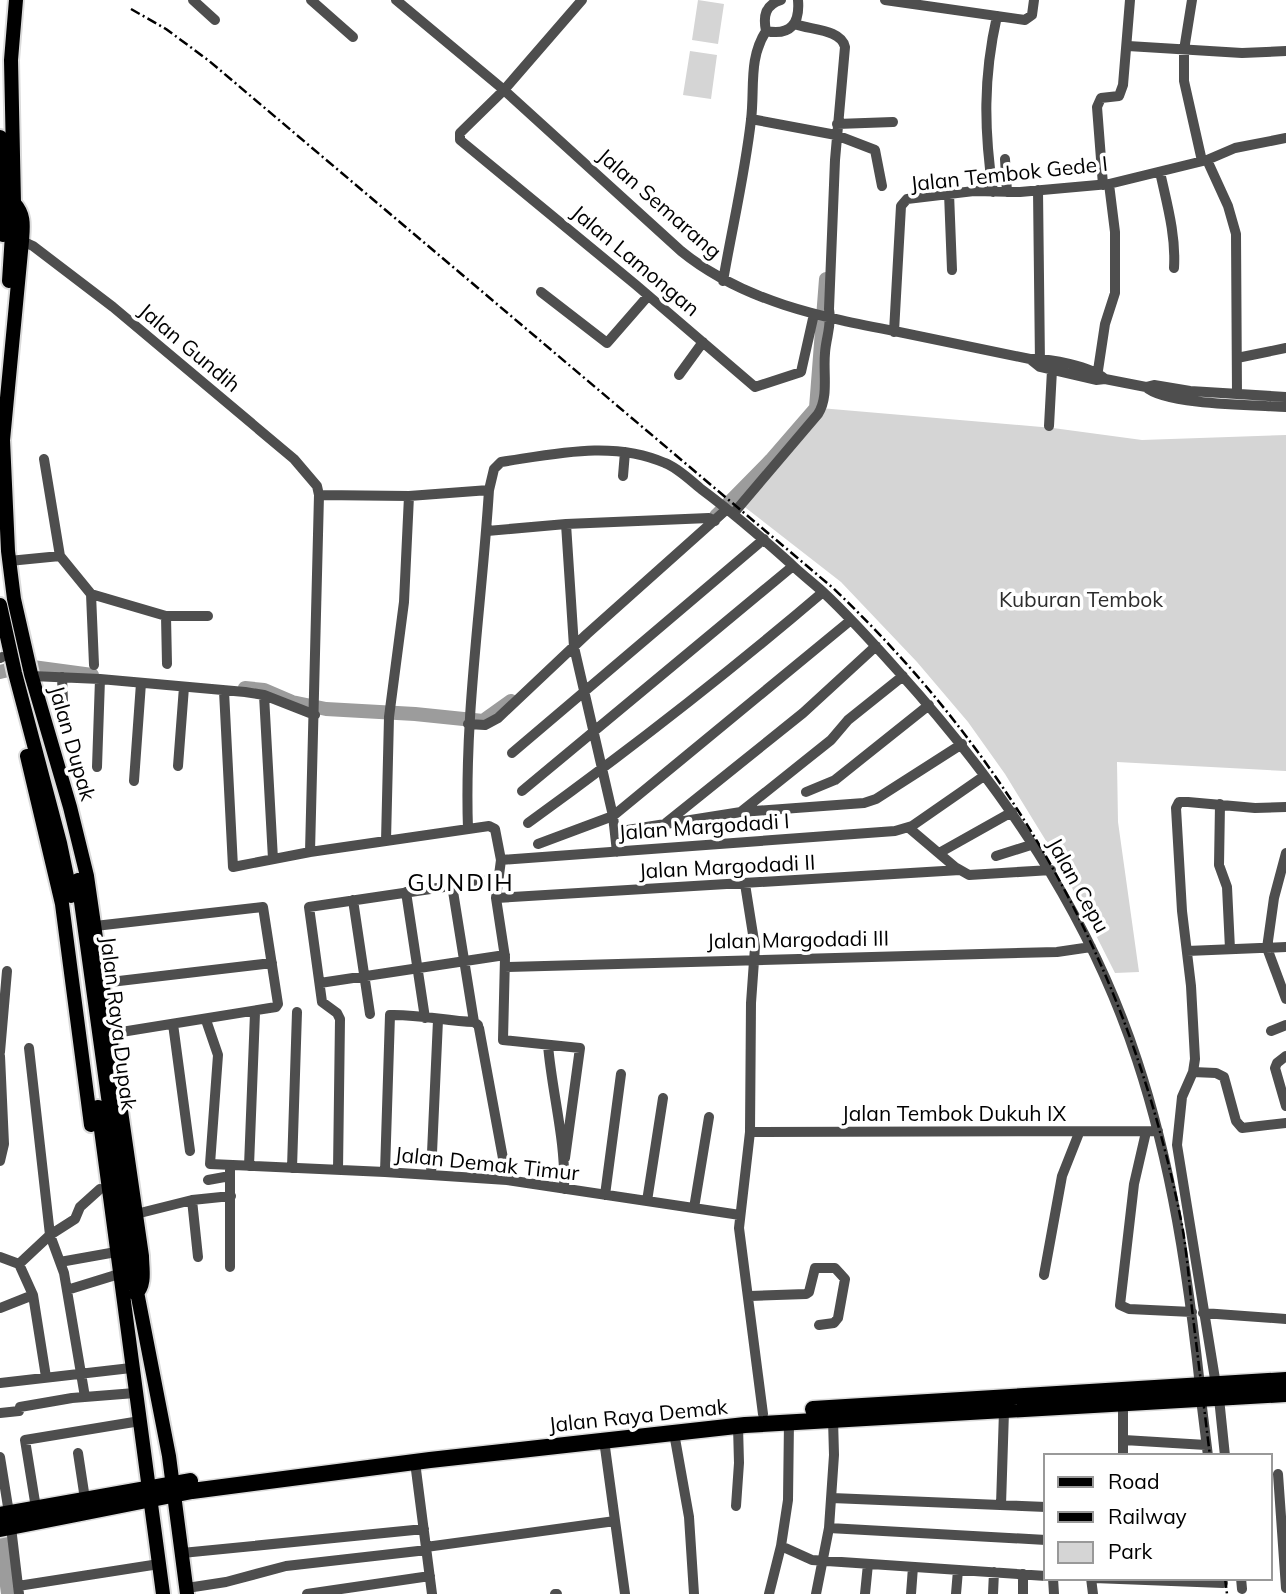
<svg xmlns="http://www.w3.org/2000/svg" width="1286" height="1594" font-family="Mulish,sans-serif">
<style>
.green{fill:#d5d5d5}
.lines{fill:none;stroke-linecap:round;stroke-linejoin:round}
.river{stroke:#9c9c9c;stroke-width:14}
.major-casing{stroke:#dbdbdb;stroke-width:18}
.highway-casing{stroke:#dbdbdb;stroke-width:19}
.minor{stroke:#4e4e4e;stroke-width:10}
.major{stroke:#000;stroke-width:14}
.highway{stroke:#000;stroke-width:16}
.rail{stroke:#000;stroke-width:2.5;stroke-dasharray:10 3.5 2 3.5;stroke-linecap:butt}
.labels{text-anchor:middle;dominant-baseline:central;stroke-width:7;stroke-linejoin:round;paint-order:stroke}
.street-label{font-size:21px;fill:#000;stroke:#fff}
.park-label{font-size:21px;fill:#2c2c2c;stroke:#fff}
.quarter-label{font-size:24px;letter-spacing:2px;fill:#000;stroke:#fff}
</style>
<rect width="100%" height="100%" fill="#fff"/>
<path class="green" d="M698 0 724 4 718 44 692 40Z
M690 51 717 55 711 99 683 95Z
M820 408 1053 428 1142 440 1286 435V771L1117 762 1118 822 1139 972 1115 973 1059 862 1005 774 968 722 917 662 841 582 737 501Z"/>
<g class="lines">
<path class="river" d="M716 516 771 460 816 408 826 279
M0 672 25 666 92 675
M245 688 264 690 292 702 326 709 415 714 483 721 511 701
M0 1529 8 1594"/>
<g class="major-casing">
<path id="major" d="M0 137 2 158 3 235
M14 203C25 215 23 226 22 241L3 440 8 551 14 599 31 674 70 807 87 876 142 1256C142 1269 146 1284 136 1294
M9 281 14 203 11 60 16 0
M0 605 15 673 60 843 71 896
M27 756 62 904 91 1125
M78 880 130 1256 169 1456 187 1594
M98 1107 163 1594"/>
</g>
<g class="highway-casing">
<path id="highway" d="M813 1409 1286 1380
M0 1515 190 1481
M0 1529 192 1491 430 1460 745 1425 1286 1394"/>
</g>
<path class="minor" d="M193 0 215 20
M311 0 353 37
M396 0 504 90 681 251C744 302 821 317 899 332 942 341 986 350 1030 359 1048 358 1092 366 1105 379
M582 0 504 90 460 133V140L636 285 755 387 801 372 814 314
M885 0 1025 20 1032 15 1034 0
M1192 0 1184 50V81L1202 161
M766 31C791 36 800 23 798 0
M1128 46 1242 53 1286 51
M751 119 836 135 875 150 882 186
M837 124 893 122
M1005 159 1007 192
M1207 160 1228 206 1236 234 1237 394
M1160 172C1167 204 1176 235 1174 268
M1103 185 1097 107 1101 98 1119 96 1123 85 1130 0
M1038 190 1040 364
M993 192C984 130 983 78 997 16
M949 193 952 270
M22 241 33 246 113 307 294 459 317 486 319 495 310 852
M723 281C732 228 745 174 751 120 755 89 748 59 766 31 763 16 765 5 781 0
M541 292 607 343 648 296
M894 332 901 206 907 199 974 191 1020 192 1109 184 1207 160 1235 148 1286 138
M1237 358 1286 348
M1030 359 1040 367 1096 380 1105 379 1146 387 1154 385 1190 391 1286 397
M679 375 703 342
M1097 377 1105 324 1115 293V232L1109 184
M1146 387C1165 405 1256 405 1286 407
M1049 426 1052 370
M44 459 60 556
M623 476 625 452
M319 495 409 496 489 490
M733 514 818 414C829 397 823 373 825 353 826 337 832 326 829 309L835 160 845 47C841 29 810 30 795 24
M566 524 574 647 613 816 617 852
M487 531 566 524 709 518 715 521
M60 556 91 594 166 616H208
M9 561 60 556
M91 594 94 665
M166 616 167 664
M0 658 2 657
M32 676 100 679 245 692 264 695 315 715
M62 677 64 728
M224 691 233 867 310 852 489 826 495 829 501 860 496 898 505 957 503 1040 580 1048 565 1158
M264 695 273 859
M468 724 485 725 498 718 587 634 727 509
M512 753 764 539
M178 766 184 687
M97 767 100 679
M134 781 141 683
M522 791 793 566
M806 792 835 780 929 705
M1220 804 1219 865 1227 887 1230 949
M742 811 831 740 848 720 903 676
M528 823C629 750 728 673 823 592
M666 823 803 713 876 646
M909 828 955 867 969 875 1051 870
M468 829C464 715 482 603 489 490L494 469 501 462C555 454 613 440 665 463 678 468 690 480 701 489 732 512 761 537 790 563 800 573 812 582 823 592 850 617 874 644 898 671 1001 785 1089 913 1137 1060 1172 1166 1188 1275 1200 1386
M615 832 741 812 864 803 876 799 962 744
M386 841 389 717 404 602 409 496
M538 844 613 816 851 620
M939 853 1012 812
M1286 853 1274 898 1267 948 1286 999
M996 856 1034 844
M501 860 895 831 912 826 984 776
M745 884 755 947 751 1003 750 1132 739 1228 763 1414
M452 885 474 1022 478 1025
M406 892 425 1018
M496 898 960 870
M353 900 370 1014
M95 926 263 907 278 1004 276 1007 109 1034
M1187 951 1286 947
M505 967 1057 952 1091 947
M102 983 272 963
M320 983 505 955
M207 1023 218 1055 210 1164 385 1172 507 1180 740 1215
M173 1024 190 1151
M479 1028 507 1180
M1271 1031 1286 1025
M548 1045C552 1093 566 1141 564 1189
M29 1048 50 1235 64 1273 85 1397
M0 1052 7 971
M0 1056 4 1144 0 1161
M1286 1056 1277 1063 1275 1068 1286 1106
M1193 1072 1216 1073 1224 1077 1236 1121 1242 1128 1286 1123
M750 1132 1158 1131
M1146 1132 1134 1184 1120 1305 1129 1309 1192 1312
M230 1165V1267
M249 1166 255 1013
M292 1168 297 1012
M338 1170 340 1019 337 1013 322 1002 309 907 498 879
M385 1172 390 1015C418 1014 446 1021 474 1022
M431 1175 438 1020
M208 1180 230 1176
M605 1195 621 1074
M192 1200 198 1257
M647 1201 663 1098
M694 1208 709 1117
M136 1214 192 1200 231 1196
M0 1257 19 1264 50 1235 75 1219 80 1207 100 1189
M60 1262 116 1252
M1044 1275 1062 1176 1079 1133
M67 1290 119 1274
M33 1295 46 1377
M750 1296 806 1294 809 1292 815 1268H835L845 1279 838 1318 834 1323 819 1325
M0 1308 33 1295 19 1264
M1203 1313 1286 1319
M0 1383 131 1368
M1216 1385 1177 1145 1182 1097 1193 1072 1195 1059 1191 986 1182 911 1176 808 1179 802H1188L1255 808 1286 807
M1219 1398 1225 1456
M1201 1399 1208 1456
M1123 1404V1456
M0 1413 19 1411 20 1407 72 1398 135 1393
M674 1433 689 1517 694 1594
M604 1440 625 1594
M1124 1440 1206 1445
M78 1453 85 1499
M0 1457 9 1513
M415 1462 432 1594
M1278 1474 1286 1588
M832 1498 1046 1507
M1001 1505 1004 1411
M736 1506 739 1463 738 1426
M36 1508 25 1440 140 1421
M11 1527 19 1594
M829 1528 1046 1540
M781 1546 812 1560 1046 1576
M426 1547 615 1521
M182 1553 424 1529
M1023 1574V1594
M1053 1578 1054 1594
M1091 1578 1093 1594
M1094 1578 1223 1583
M1241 1578 1242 1589
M18 1586 159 1564
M187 1588 226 1582 286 1566 427 1550
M307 1594 430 1576
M555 1594H557
M769 1594 781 1546 788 1500 789 1421
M816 1594 829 1528 834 1455 833 1419
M865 1594 868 1564
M911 1594 913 1567
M956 1594 958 1570
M993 1594 994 1572"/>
<use href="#major" class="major"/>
<use href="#highway" class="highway"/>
<path class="rail" d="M131 9 166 29 208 60 833 588C1019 765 1132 974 1182 1225 1187 1253 1189 1281 1192 1309 1198 1358 1204 1407 1210 1456
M1225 1578 1227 1594"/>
</g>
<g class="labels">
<g class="street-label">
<text transform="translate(1009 173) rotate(-6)">Jalan Tembok Gede I</text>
<text transform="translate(660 203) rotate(41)">Jalan Semarang</text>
<text transform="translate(636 260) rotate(40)">Jalan Lamongan</text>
<text transform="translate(190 347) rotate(40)">Jalan Gundih</text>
<text transform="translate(73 743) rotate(74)">Jalan Dupak</text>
<text transform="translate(704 826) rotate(-4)">Jalan Margodadi I</text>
<text transform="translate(727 866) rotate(-3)">Jalan Margodadi II</text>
<text transform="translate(1079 885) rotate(61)">Jalan Cepu</text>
<text transform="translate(798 939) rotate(-1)">Jalan Margodadi III</text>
<text transform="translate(119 1023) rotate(83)">Jalan Raya Dupak</text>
<text x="954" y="1113">Jalan Tembok Dukuh IX</text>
<text transform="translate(487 1163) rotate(6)">Jalan Demak Timur</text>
<text transform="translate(638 1415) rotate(-6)">Jalan Raya Demak</text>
</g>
<g class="park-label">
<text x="1081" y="599">Kuburan Tembok</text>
</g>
<g class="quarter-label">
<text x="461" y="882">GUNDIH</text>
</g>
</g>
<rect x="1044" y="1454" width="228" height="126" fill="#ffffff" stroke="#999999" stroke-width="2"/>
<rect x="1058" y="1477" width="35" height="10" fill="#000000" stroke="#999999" stroke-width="2"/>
<text x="1108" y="1489" font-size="21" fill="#000000">Road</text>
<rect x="1058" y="1512" width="35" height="10" fill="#000000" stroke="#999999" stroke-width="2"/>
<text x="1108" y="1524" font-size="21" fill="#000000">Railway</text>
<rect x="1058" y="1542" width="35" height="21" fill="#d5d5d5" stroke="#999999" stroke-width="2"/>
<text x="1108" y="1559" font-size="21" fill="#000000">Park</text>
</svg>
